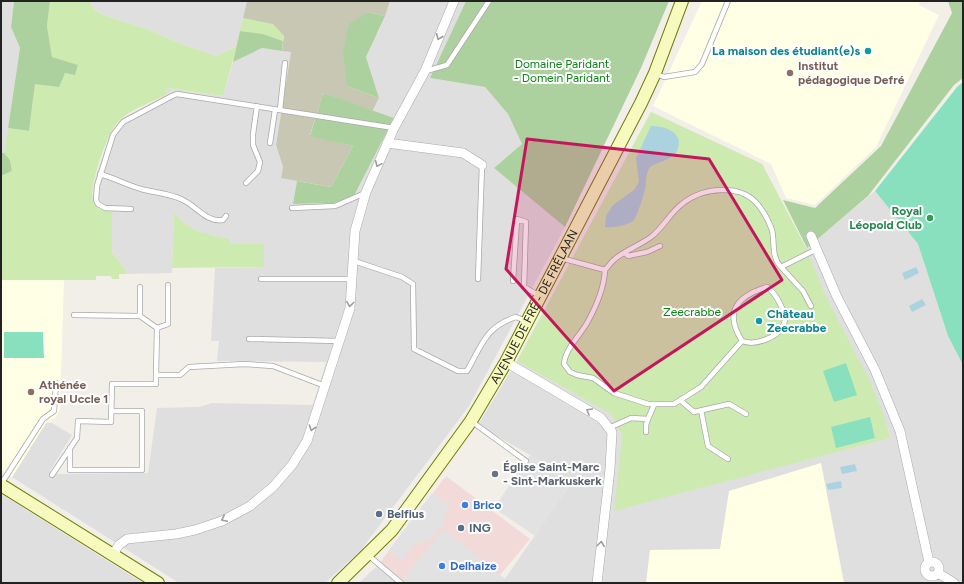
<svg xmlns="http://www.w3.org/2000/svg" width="964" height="584" font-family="Figtree,sans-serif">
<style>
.residential{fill:#e0dfdf}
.commercial{fill:#f2dad9}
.education{fill:#ffffe5}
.construction{fill:#c7c7b4}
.grass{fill:#cdebb0}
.forest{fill:#add19e}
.pitch{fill:#88e0be}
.parking{fill:#e2e2e2}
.water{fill:#aad3df}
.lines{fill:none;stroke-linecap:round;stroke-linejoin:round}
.lane-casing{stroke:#a9a9a9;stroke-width:6}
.street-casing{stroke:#a9a9a9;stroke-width:10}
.secondary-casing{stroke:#707d05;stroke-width:14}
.lane{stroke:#fff;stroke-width:4.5}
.street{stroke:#fff;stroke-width:9}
.secondary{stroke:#f7fabf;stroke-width:12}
.oneway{stroke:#9c9c9c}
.marked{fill:#c2185b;fill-opacity:0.2;stroke:#c2185b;stroke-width:3;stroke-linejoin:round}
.culture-dot{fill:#0f9aa8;stroke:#fff;stroke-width:1.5}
.education-dot{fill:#8d6e63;stroke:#fff;stroke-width:1.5}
.leisure-dot{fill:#2e9e5b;stroke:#fff;stroke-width:1.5}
.worship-dot{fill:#6b7280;stroke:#fff;stroke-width:1.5}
.shop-dot{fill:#3f7fe0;stroke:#fff;stroke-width:1.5}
.service-dot{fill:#5c6f8a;stroke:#fff;stroke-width:1.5}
.labels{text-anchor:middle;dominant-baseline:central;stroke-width:4;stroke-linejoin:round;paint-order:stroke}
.culture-label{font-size:12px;font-weight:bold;fill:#0d838f;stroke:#fff;text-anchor:end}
.park-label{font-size:12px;fill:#0c8416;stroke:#fff}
.education-label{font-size:12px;font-weight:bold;fill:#785e54;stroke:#fff;text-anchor:start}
.leisure-label{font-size:12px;font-weight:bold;fill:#27864d;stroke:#fff;text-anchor:end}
.street-label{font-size:12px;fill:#222;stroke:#fff}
.worship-label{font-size:12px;font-weight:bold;fill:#5b616d;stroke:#fff;text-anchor:start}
.shop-label{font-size:12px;font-weight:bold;fill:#366cbe;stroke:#fff;text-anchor:start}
.service-label{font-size:12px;font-weight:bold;fill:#4e5e75;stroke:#fff;text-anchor:start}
</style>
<rect width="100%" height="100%" fill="#f2efe9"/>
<path class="residential" d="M1 1H14L11 27 20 48 8 128 4 153H1Z
M90 1H247L237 46 217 56 186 46 147 29 103 15 94 9Z
M390 1H466L430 78 485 87 508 114 522 144 494 168 565 227 469 406 361 550 325 583H179L12 477 46 423H52L72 435 50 471 58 474 148 473 157 408 199 407 212 403 310 405 313 404 326 362 217 361 219 341H211L215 268 264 267V245L230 244V239L206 234 191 228 181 222 174 212 172 273 126 274 127 272 112 252V211L100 210 92 198 95 178 110 134 122 118 166 95 167 88 223 96 233 62 262 48 291 52 276 145 283 167 281 177 297 181 293 204 334 203 355 195 394 118 372 112 379 98 366 57 376 33H378Z
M651 112 762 164 806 248 875 191 918 244 948 336 963 365V583H502L572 482 530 455 478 425 517 361Z
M1 494 6 497 143 583H1Z
M378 565 398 583H359Z"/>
<path class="commercial" d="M446 476 530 539 500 575 505 579 502 583H398L378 565Z"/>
<path class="education" d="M702 1H920L919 5 939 15 876 147 815 205 786 198 771 164 653 106Z
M64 279 60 409 55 418 46 423 12 477 1 470V280Z
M821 463 844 583H646L650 550 720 549 729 491Z"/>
<path class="construction" d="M247 1H390L385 16 369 12 347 86 379 98 372 112 323 93 310 135 353 146 331 187 281 178 283 167 276 145 291 52 282 51 284 36 243 18Z"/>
<path class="grass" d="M50 1H90L94 9 103 15 147 29 186 46 217 56 237 46 223 96 167 88 166 95C152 102 134 108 122 118 107 130 92 179 92 198L100 210 112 211V252L127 272 126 274H119V279H112L111 276H96V280H1V176L12 171 10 160 4 153 8 128 29 131 35 84 65 73 78 66 52 57 47 26Z
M243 18 273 24 284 36 283 41 263 34 240 31Z
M651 112 762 164 805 246 827 299 869 379 884 416 890 438 614 511 622 435 611 414 517 361Z
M174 212C188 232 207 234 230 239V244H264V267L172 268Z"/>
<path class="forest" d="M14 1H50L47 26 52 57 78 65 75 75 65 73 59 87 35 84 29 131 8 128 20 48 11 27Z
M466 1H669L641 68 565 227 494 168 522 144 508 114 485 87 430 78Z
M948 1H963V78L954 85 868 196 807 248 783 200 815 208 881 146 952 13Z
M369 12 385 16 366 57 379 98 347 86 343 51 349 24Z
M240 31 263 34 283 41 282 51 262 48 233 62Z
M323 93 394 118 354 196 334 203 293 204 297 181 331 187 353 146 310 136Z
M1 153H4L10 160 12 171 1 176Z"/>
<path class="pitch" d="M963 82V365L948 336 918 244 875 191 957 87Z
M4 332H43L44 358H4Z
M846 363 857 395 834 402 823 371Z
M870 417 875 438 836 448 831 427Z"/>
<path class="parking" d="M530 455 572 482 535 536 494 508Z
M432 493 450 508 443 516 447 519 428 543 423 540 415 545 402 561 389 550Z
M444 529 505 579 502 583H408L403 579Z"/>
<path class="water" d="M651 126C662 126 676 129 679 141 679 161 662 159 650 167 646 174 646 178 646 185 645 191 637 218 633 221 626 226 613 228 605 227L606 216 613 205 634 190 639 182 636 158Z
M916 267 919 273 905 280 902 273Z
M922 299 926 305 912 312 909 306Z
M855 464 857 471 842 474 840 467Z
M841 481 842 488 828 490 826 484Z"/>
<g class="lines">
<g class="lane-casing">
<path id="lane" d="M426 71 447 65 489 1
M656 74 664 77 695 72 702 64 728 1
M280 110 285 63
M270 143 275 110
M100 174C114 178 127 185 141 189 155 193 169 193 183 200 196 206 207 223 223 220L226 216
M246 183 258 171 260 162 253 145V134L257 106
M292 208 335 206 365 193
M131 209 105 208 98 204 96 200 97 186 113 135 123 122 172 96 177 94 394 128
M625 253 628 256 647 252 660 246
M561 258 605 270C608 267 611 262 615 259 624 251 640 245 651 237 663 228 670 213 682 204 703 187 742 183 759 206 765 214 769 221 772 230 775 243 771 257 781 267L817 249
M354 261 402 277 413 284 414 349 458 371H467C482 345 485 327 516 317L526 321
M781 267 803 291 811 306
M605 270C604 289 596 307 587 323 579 337 565 349 564 364L570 372 577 375 593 378 614 393 648 404H674L701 387 742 341C755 346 778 338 784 324 788 314 775 292 767 287 738 296 723 311 742 341
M261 279H353
M478 279 482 165
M513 281 517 219 526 222 524 287 540 296
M168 285V324L157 328 156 375H180L189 367 245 364 273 366 325 386
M140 287V316L157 328
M74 315 140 316
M249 339 339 341
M680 400 694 412 729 404 746 414
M701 410 708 446 728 459
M471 421 526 461
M609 428 631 418 648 419 654 405
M646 432V425L648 419
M70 448V470H142V411H112
M52 475 77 438 78 421 111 422 112 384H156V375
M1 484 43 419 54 411 56 383
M368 555 401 583"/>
</g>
<g class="street-casing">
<path id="street" d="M387 143 463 153 482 165
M811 236 837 297 875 370 900 431 929 562
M506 362 601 418 612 432 610 469 597 583
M113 554 119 545 127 539 176 534 195 530 222 521 250 506 273 487 292 465 307 441 350 308 355 231 366 192 394 128 425 71 454 1
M925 569a7 7 0 1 1 14 0a7 7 0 1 1-14 0Z
M938 573 954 583"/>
</g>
<g class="secondary-casing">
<g id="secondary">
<path d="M1 485 158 583"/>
<path id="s1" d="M338 583 392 530 471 421 506 362 641 103 655 73 682 1"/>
</g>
</g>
<use href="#lane" class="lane"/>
<use href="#street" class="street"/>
<use href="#secondary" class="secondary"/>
</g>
<defs><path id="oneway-chevron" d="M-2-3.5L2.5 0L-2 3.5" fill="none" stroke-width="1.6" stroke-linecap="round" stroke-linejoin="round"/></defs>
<g class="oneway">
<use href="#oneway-chevron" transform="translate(439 37) rotate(113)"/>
<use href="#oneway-chevron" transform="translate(378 164) rotate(114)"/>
<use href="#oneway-chevron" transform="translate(350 304) rotate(97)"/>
<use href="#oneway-chevron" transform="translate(589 411) rotate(-150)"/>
<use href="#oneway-chevron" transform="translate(312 428) rotate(109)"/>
<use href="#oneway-chevron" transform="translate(224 519) rotate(155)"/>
<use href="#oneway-chevron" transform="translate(601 544) rotate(-83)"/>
</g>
<path class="marked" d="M527 139 709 159 782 280 614 391 506 269Z"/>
<g class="culture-dot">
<circle cx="868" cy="51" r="4"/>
<circle cx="759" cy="321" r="4"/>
</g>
<g class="education-dot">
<circle cx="790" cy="73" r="4"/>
<circle cx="31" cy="392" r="4"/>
</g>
<circle class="leisure-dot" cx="930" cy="218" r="4"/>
<circle class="worship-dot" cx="495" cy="474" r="4"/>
<g class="shop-dot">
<circle cx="465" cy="505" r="4"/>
<circle cx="442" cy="566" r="4"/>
</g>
<g class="service-dot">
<circle cx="379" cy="514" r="4"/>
<circle cx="461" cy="528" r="4"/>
</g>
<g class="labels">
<g class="culture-label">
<text x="860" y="51">La maison des étudiant(e)s</text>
<text x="767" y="314" text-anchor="start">Château<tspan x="767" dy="14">Zeecrabbe</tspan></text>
</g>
<g class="park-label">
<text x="562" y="64">Domaine Paridant<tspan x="562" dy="14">- Domein Paridant</tspan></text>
<text x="692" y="312">Zeecrabbe</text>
</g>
<g class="education-label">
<text x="798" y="66">Institut<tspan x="798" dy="14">pédagogique Defré</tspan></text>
<text x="39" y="385">Athénée<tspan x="39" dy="14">royal Uccle 1</tspan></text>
</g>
<g class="leisure-label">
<text x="922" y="211">Royal<tspan x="922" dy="14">Léopold Club</tspan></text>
</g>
<g class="street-label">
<text stroke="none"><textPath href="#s1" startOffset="341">AVENUE DE FRÉ - DE FRÉLAAN</textPath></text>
</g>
<g class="worship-label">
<text x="503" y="467">Église Saint-Marc<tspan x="503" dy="14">- Sint-Markuskerk</tspan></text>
</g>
<g class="shop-label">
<text x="473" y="505">Brico</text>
<text x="450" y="566">Delhaize</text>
</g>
<g class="service-label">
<text x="387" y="514">Belfius</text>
<text x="469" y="528">ING</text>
</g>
</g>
<rect width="964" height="584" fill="none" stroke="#222222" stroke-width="4"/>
</svg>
